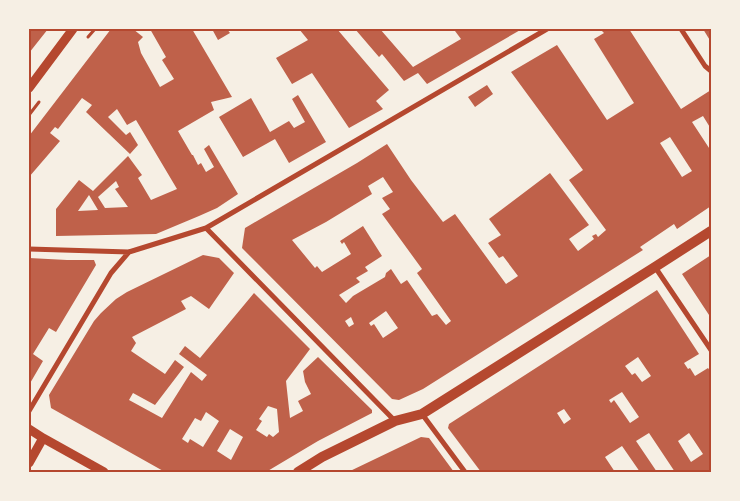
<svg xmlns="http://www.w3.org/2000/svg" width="740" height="501" font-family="'Asap Condensed',sans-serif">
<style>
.building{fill:#bf614a;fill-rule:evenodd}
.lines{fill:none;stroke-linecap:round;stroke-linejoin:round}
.path{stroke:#b5482f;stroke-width:3}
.minor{stroke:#b5482f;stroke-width:5}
.tertiary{stroke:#b5482f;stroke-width:9}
.secondary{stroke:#b5482f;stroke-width:10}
.neatline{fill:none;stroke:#b5482f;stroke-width:2}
</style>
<rect width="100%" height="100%" fill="#f6efe4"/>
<path class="building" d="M29 29H48L29 53Z
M111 29H133L143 37 138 42 141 53 160 87 174 79 162 60 166 57 150 29H192L232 97 211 102 214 110 178 131 192 155H193L198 165 201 163 206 172 214 167 204 149 209 145 238 194 217 208 199 216 156 234 56 236V209L79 180 93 191 128 156 142 175 138 178 151 200 177 189 136 120 127 125 117 109 108 117 126 135 130 132 138 145 130 154 86 112 92 105 82 98 58 129 55 127 50 133 60 141 29 177V136ZM116 181 119 187 115 189 128 207 105 208 98 197ZM89 195 98 210 78 211Z
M212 29H227L230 33 218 40Z
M299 29H337L389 90 376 101 383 109 349 128 312 73 292 84 276 58 308 40Z
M355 29H380L413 67 461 39 455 31 458 29H522L427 84 418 73 404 81 382 54 379 57Z
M600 29H629L681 109 711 90V129L703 116 692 122 711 151V206L677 229 674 224 640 247 643 250 423 389 399 400 392 399 242 248 245 228 357 163 387 144 411 180 443 222 455 214 506 284 518 276 503 256 499 258 488 243 501 235 489 219 550 173 589 225 569 239 578 251 594 239 592 236 596 234 598 237 606 230 569 180 583 170 511 72 557 45 607 120 634 103 594 39 604 33ZM670 137 692 171 682 177 660 143ZM383 177 393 192 382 198 390 209 382 214 422 269 417 273 451 321 446 325 437 314 432 316 407 280 401 284 391 269 386 273 385 277 353 296 346 303 339 295 360 282 356 278 368 271 365 267 382 256 363 226 340 241 342 244 344 242 351 254 322 272 317 266 315 268 292 240 326 222 372 194 368 186ZM386 311 398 328 383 338 374 324 371 326 369 323ZM351 317 354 324 349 327 345 321Z
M703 29H711V42Z
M487 85 493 94 475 107 468 97Z
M298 95 326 142 289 163 275 139 243 157 219 117 251 98 270 132 289 121 294 128 305 122 292 99Z
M203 255 219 258 234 273 209 309 191 296 181 301 186 309 132 337 136 343 131 351 165 374 175 360 184 367 155 405 133 393 129 400 162 418 191 372 202 381 207 375 179 354 185 346 200 358 254 293 310 349 286 381 290 418 303 411 298 401 311 394 305 382 303 371 318 357 372 410V413L318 441 266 472H165L51 408 49 395 94 321 101 313 116 299 127 292ZM268 406 277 409 279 432 273 437 269 434 267 437 256 430 262 421 259 419ZM206 412 219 421 203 447 190 439 188 443 182 439 195 418 201 421ZM230 429 243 437 231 460 217 451Z
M711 255V318L682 274Z
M29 258 67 260H94L96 265 56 332 49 328 33 354 43 361 29 385Z
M657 290 699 354 684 363 688 369 690 368 695 376 708 368 711 372V472H675L649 433 636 441 657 472H640L622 446 605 457 615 472H481L448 428 449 424ZM638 357 651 376 642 382 635 373 632 375 625 366ZM622 392 639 417 630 423 614 400 611 403 609 400ZM564 409 571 419 564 424 557 413ZM689 433 703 454 691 462 678 441Z
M421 437 429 438 454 472H348Z"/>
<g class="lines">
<path class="path" d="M88 37 95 29
M29 115 39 102"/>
<path class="minor" d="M681 29 705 66 711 71
M206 228 395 421
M29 249 129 252 206 228 547 29
M655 267 711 350
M29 411 111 273 129 252
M422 414 465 472"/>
<path class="tertiary" d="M29 88 73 29
M29 429 43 438 104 472
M29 463 43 438"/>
<path class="secondary" d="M298 472 322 457 395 421 422 414 655 267 711 231"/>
</g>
<rect width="740" height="501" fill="none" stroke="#f6efe4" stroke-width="60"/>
<rect x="30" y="30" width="680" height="441" class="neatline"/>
</svg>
